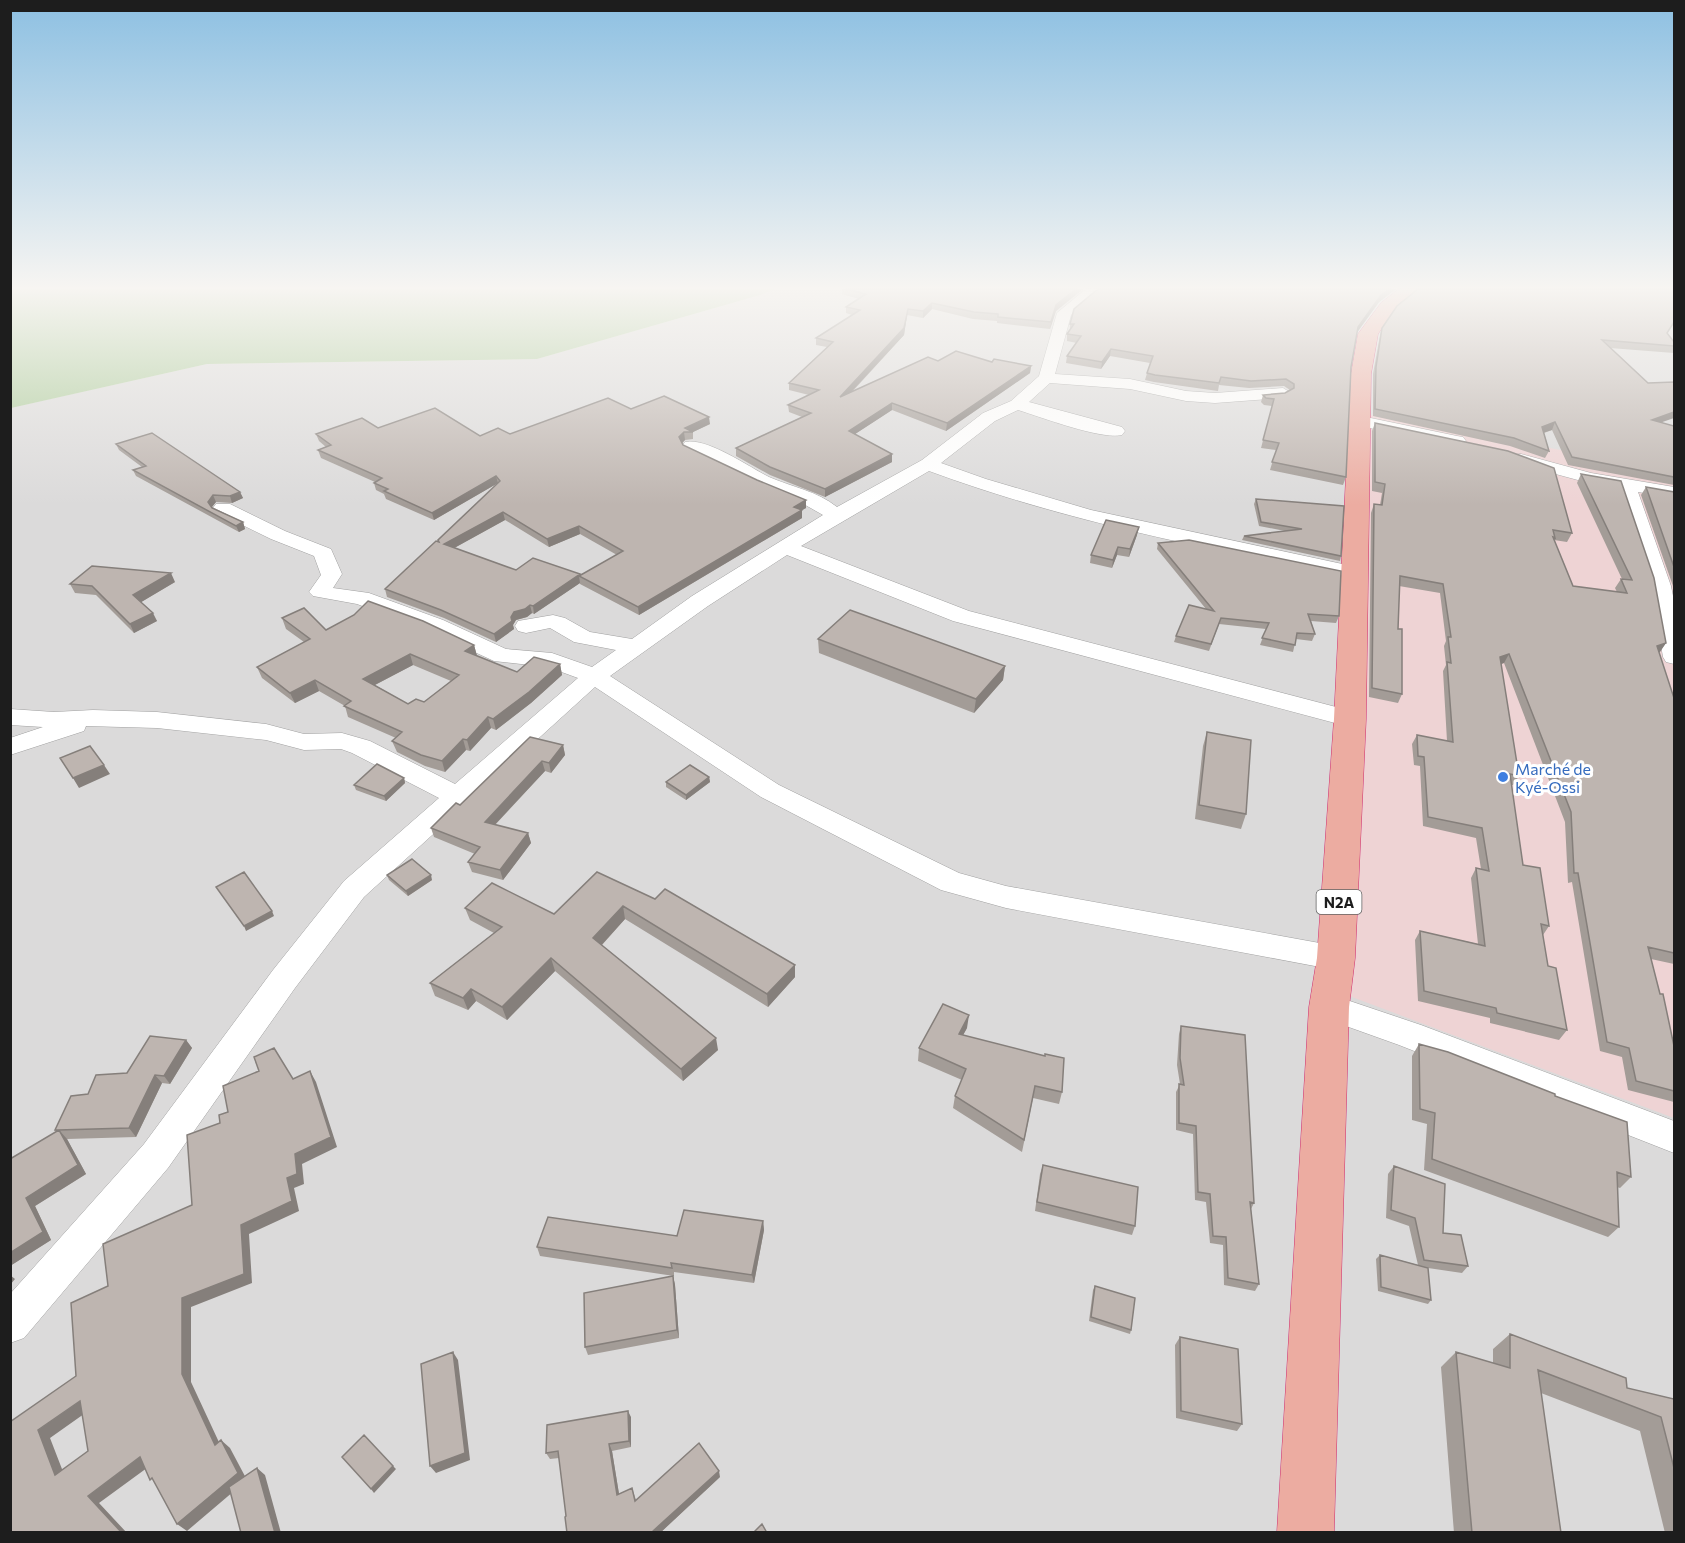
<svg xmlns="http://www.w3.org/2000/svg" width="1685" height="1543" font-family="Commissioner,sans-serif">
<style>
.residential{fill:#dbdada}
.commercial{fill:#eed3d4}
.forest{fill:#accb9a}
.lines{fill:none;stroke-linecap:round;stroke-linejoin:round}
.minor-casing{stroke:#a1a1a1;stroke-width:1}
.trunk-casing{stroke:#cf2d6f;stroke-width:1}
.minor{fill:#fff;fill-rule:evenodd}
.trunk{fill:#ecaca1;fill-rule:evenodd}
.wall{fill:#a39c97;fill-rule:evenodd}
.shaded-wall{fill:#857f7b}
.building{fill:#beb5b0;stroke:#857f7b;stroke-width:1.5;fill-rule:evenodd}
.shop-dot{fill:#3f7fe0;stroke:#fff;stroke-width:2}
.labels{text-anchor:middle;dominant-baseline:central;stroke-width:6;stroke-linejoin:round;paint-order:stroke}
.shield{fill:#fff;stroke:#616161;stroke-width:1.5}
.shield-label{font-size:15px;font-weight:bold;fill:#1d1d1d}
.shop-label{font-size:16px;fill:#366cbe;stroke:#fff;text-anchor:start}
</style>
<rect width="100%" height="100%" fill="#eee9e3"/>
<path class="residential" d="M775 289H1674V1532H11L10 408 207 364 537 359 760 295Z"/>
<path class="commercial" d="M1349 411 1610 459 1674 469V1118L1320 985 1343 570Z"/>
<path class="forest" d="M10 289H775L760 295 537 359 207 364 11 408Z"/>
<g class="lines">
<g class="minor-casing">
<path id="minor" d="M1086 289H1101L1071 315 1055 374 1130 379 1186 391 1215 393 1283 388 1291 393 1283 398 1215 403 1186 401 1130 389 1050 383 1029 402 1122 427 1125 431 1122 435C1101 440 1041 417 1018 410L995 421 941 463 986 479 1091 510 1361 568 1364 572 1361 576 1354 578C1210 549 1067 522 929 471L801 546 969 611 1359 713 1362 719 1359 725 1350 727 953 621 787 555 708 606 610 676 779 785 959 873 1006 886 1336 946 1347 949 1351 958 1347 967 1336 970 1006 908 941 890 761 797 595 687 364 897 295 988 168 1168 24 1338 10 1343V1294L144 1144 273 970 344 881 439 798 352 753 341 749 304 750 266 740 157 728 86 726 84 731 10 755V738L43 727 10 725V709L54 712 93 710 157 712 266 724 304 734 342 733 370 741 455 784 578 678 548 667 494 661 427 630 357 604 313 596 309 592 321 575 314 556 271 539 216 512 213 508 216 504H230L285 531 331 549 342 574 333 588 369 593 443 620 506 649 552 653 592 667 616 650 574 642 550 628 526 633 518 631 515 626 518 621 553 615 565 618 590 632 632 639 692 596 823 515 800 502 758 486 685 450 682 446 685 442C707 437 749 467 769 477 792 487 817 491 837 507L922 460 983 413 1011 401 1039 376 1057 313Z
M1361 416 1457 436 1463 437 1466 441 1463 445 1457 446 1355 425 1353 421 1355 417Z
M1521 454 1591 473 1674 487V498L1638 492 1671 586 1674 601V664L1666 662 1663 657 1651 586 1618 488 1589 483 1515 463 1512 459 1515 455Z
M1329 994 1421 1025 1674 1121V1153L1399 1045 1318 1016 1313 1007 1318 998Z"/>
</g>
<g class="trunk-casing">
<path id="trunk" d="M1399 289H1419L1393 311 1378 334 1371 374 1366 719 1355 958 1349 1007 1334 1532H1277L1309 1007 1317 958 1334 719 1351 374 1358 334 1381 303Z"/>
</g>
<use href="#minor" class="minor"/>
<use href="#trunk" class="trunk"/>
</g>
<path class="wall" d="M842 289H1083L1056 311 1050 329 997 323V321L973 319 932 309 923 318 907 315 904 335 852 392 938 361 992 362 1031 366 1030 373 946 431 892 410 855 434 892 462 825 497 770 475 736 456V448L802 417 789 412 788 405 809 395 789 390V383L827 347 816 345V338L852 315 846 313V307L859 299 842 294Z
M1098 289H1396L1379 302 1357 332 1351 367 1346 477 1343 485 1270 470 1276 450 1261 448 1272 406 1264 405 1261 402 1263 395 1285 393 1290 390 1284 386 1249 388 1219 385 1218 391 1154 382 1145 380 1150 363 1110 356 1101 369 1066 363 1067 356 1077 343 1067 341V334L1070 331V324Z
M1382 328 1667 334 1674 342V353L1610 348 1662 423 1674 426V485L1568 465 1552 430 1544 433 1549 451 1545 458 1510 446 1373 416V374L1380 335Z
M631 409 710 424 693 432V439L685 440 682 443 683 445 806 508 802 510V518L639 615 580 584V583L534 614 532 613 527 617 516 620 513 625 514 629 496 642 444 618 387 597 385 589 438 542V540L498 483 434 520 386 499 384 494 376 490 374 483 375 482 321 458 318 450 326 447 319 441 316 434 378 428 480 436 510 434ZM505 520 549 547 580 534 617 555 580 575 516 570 454 548Z
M1375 423 1572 533 1567 542 1554 540 1573 586 1617 592 1615 588 1621 579H1622L1577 483 1581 474 1666 643 1659 652 1674 698V964L1651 959 1674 1046V1102L1628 1090 1622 1057 1600 1051 1572 882 1568 883 1565 822 1504 663 1501 664 1519 776 1513 785H1511L1523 865 1549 926 1543 935 1548 966 1567 1030 1559 1040 1490 1023V1018L1418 1001 1415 940 1420 931 1478 944 1471 878 1476 868 1481 869 1476 838 1423 826 1420 766 1414 765 1412 744 1417 735 1447 741 1443 671 1446 665 1444 646 1446 641 1440 593 1399 586 1398 629 1402 694 1398 703 1369 697 1371 513 1374 504 1380 505 1382 493 1372 491V431Z
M116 444 240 492 243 498 232 503 216 502 212 507 243 522 245 529 239 532 136 476 133 470 142 467 119 450Z
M1646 487 1674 492V592L1673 586 1641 495Z
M1256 499 1341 556 1340 561 1242 540 1244 536 1285 531 1259 526 1254 504Z
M1137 535 1129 557 1117 555 1112 568 1090 563 1091 555Z
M1158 543 1339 616 1336 623 1311 621 1315 634 1312 641 1296 639 1293 652 1260 645 1266 629 1219 624 1209 651 1174 642 1176 636 1206 609 1157 549Z
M175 582 141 602 157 621 134 633 96 595 75 593 70 584Z
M282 618 326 630 474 645 477 656 517 672 560 664 562 675 531 703 496 730 491 728 470 751 466 750 445 772 425 766 397 752 392 741 396 738 348 717 345 706 319 691 295 703 262 678 257 667 304 642 286 629ZM413 665 451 681 424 702 408 704 375 685Z
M818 639 1005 666 1003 680 974 713 819 653Z
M1207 732 1246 814 1241 829 1195 819 1203 746Z
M563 745 565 755 551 773 545 771 495 825 528 833 531 843 503 880 472 872 468 862 475 854 434 837 431 828 460 805Z
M709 777 710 782 686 800 666 787V782Z
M404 778 405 783 386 801 356 790 354 785Z
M597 872 795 977 768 1007 625 919 602 945 718 1050 683 1081 555 971 507 1020 476 1001 468 1010 435 996 430 983 494 933 470 920 465 908 554 914Z
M387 875 432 880 408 896 389 880Z
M1181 1026 1254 1203 1251 1209 1259 1284 1255 1291 1224 1285 1223 1245 1210 1243 1206 1202 1195 1200 1193 1134 1176 1130V1092L1180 1084 1177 1065 1179 1034Z
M967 1028 963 1035 1062 1092 1059 1104 1033 1098 1022 1152 953 1108 955 1096 962 1080 918 1061 919 1048Z
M186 1040 192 1048 170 1084 162 1083 136 1137 67 1139 86 1174 35 1206 51 1240 10 1266V1159L56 1132 55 1130 88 1094Z
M1419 1044 1555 1096 1631 1177 1620 1188 1617 1187 1619 1227 1608 1237 1424 1170 1427 1124 1412 1120V1056Z
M1043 1165 1135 1226 1132 1235 1035 1211 1040 1174Z
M1394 1166 1468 1266 1462 1273 1428 1268 1431 1300 1428 1304 1378 1291 1376 1259 1380 1255 1418 1265 1409 1226 1386 1218 1388 1174Z
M763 1221 764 1230 754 1283 674 1272V1276L540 1256 537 1247 677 1236Z
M673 1276 675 1285 679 1338 588 1355 585 1347Z
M1095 1286 1131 1330 1130 1334 1089 1321 1093 1290Z
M1510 1334 1627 1388 1674 1399V1533H1665L1640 1431 1541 1393 1561 1533H1454L1441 1367 1456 1352 1493 1363V1349Z
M1180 1337 1242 1424 1237 1431 1176 1418 1175 1345Z
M631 1417V1447L612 1451 619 1494 632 1488 636 1500 720 1477 660 1533H567L566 1516 559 1458 550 1459 546 1453Z"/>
<path class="shaded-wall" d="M1076 289H1083L1056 311 1050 329 1051 322 1056 305Z
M1390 289H1396L1379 302 1356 334 1358 327 1381 295Z
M932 303V309L923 318V311Z
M908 309 904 335 840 404V397Z
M1111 349 1110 356 1101 369 1102 362Z
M1031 366 1030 373 946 431 947 423Z
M892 403V410L849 438V431Z
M1674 412V418L1648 427 1652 420Z
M709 417 710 424 693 432 685 428Z
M1555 422 1552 430 1539 434 1542 427Z
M684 432 685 440 680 445 679 437Z
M892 454V462L825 497V489Z
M496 476 498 483 434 520 432 513Z
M240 492 243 498 232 503 230 496Z
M213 495 216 502 211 508 208 502Z
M806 500V508L794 514V507Z
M802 510V518L639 615 638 607Z
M503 512 505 520 447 552 444 544Z
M243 522 245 529 239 532 236 526Z
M579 526 580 534 549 547 547 539Z
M1139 527 1137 535 1129 557 1130 549Z
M1118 547 1117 555 1112 568 1113 560Z
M171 573 175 582 138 604 133 595Z
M580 574V577L579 576 580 583 534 614 533 606Z
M530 605 532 613 527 617 516 620 513 625 514 629 496 642 494 634 514 612Z
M153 613 157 621 134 633 130 624Z
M1666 643 1660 652 1651 655 1657 646Z
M474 645 477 656 468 662 465 651Z
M410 654 413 665 367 689 363 679Z
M1509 654 1504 663 1495 666 1500 657Z
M560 664 562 675 531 703 496 730 493 719Z
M1005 666 1003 680 974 713 976 699Z
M315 680 319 691 295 703 290 693Z
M488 717 491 728 470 751 467 740Z
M463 739 466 750 445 772 442 761Z
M563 745 565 755 551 773 549 763Z
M542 761 545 771 488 832 485 822Z
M104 765 110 774 79 788 73 778Z
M709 777 710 782 686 800V795Z
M404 778 405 783 386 801 384 796Z
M528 833 531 843 503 880 500 870Z
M431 875 432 880 408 896 406 891Z
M623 906 625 919 597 950 593 938Z
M272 911 274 916 246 931 244 926Z
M551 958 555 971 507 1020 502 1007Z
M795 965V977L768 1007 767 994Z
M471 989 476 1001 468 1010 463 998Z
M969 1015 967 1028 957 1046 959 1034Z
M716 1038 718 1050 683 1081 681 1069Z
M186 1040 192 1048 170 1084 164 1076Z
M310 1071 316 1082 337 1147 302 1164 304 1184 294 1188 299 1211 249 1234 252 1283 191 1307V1382L224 1453 215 1445 182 1374V1298L241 1225 287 1178Z
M155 1075 162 1083 136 1137 129 1128Z
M59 1130 67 1139 86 1174 35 1206 51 1240 10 1266V1253L26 1198Z
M763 1221 764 1230 754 1283 752 1275Z
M10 1275 15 1279 10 1285Z
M673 1276 675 1285 679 1338 677 1330Z
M453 1352 458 1360 470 1460 436 1473 430 1466Z
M80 1401 91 1409 50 1438 67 1482 55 1475 38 1430Z
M628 1411 631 1417V1447L629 1441Z
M221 1440 230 1448 247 1480 187 1531 177 1524Z
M609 1444 612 1451 620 1500 617 1495Z
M140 1457 151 1465 99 1503 127 1533H122L88 1496Z
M393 1466 396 1469 374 1493 371 1489Z
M257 1468 265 1475 281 1533H275Z
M719 1471 720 1477 660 1533H653V1531Z"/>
<path class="building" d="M846 289H1076L1056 305 1051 322 998 317V314L974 312 932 303 923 311 908 309 904 328 840 397 928 357 938 361 956 351 992 362 994 359 1031 366 947 423 892 403 849 431 892 454 825 489 770 467 736 448 811 413 788 405 819 390 789 383 833 342 816 338 860 310 846 307 866 294Z
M1098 289H1390L1381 295 1358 327 1351 367 1346 477 1272 462 1279 443 1263 440 1274 399 1266 398 1263 395 1285 393 1294 388V384L1286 379 1251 381 1221 377 1219 383 1155 375 1147 373 1153 356 1111 349 1102 362 1067 356 1081 336 1067 334 1074 324H1070L1074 309Z
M1418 289H1674V322L1667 333 1674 342V346L1602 340 1648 383 1674 382V412L1652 420 1674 426V477L1572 457 1555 422 1542 427 1549 451 1514 438 1375 409 1376 367 1382 328 1397 306Z
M664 396 709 417 685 428 693 432H684L679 437 683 445 757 480 806 500 794 507 802 510 638 607 579 576 623 551 579 526 547 539 503 512 444 544 516 570 533 558 580 574 533 606 530 605 525 609 514 612 511 617 512 621 494 634 441 610 385 589 436 541 439 542 438 540 500 481 496 476 432 513 384 491 388 489 374 483 382 478 318 450 331 445 316 434 362 418 378 428 435 408 480 436 498 428 510 434 608 398 631 409Z
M1375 423 1508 451 1554 468 1572 533 1553 530 1555 538 1553 537 1573 586 1627 593 1621 579 1632 580 1581 474 1621 481 1654 578 1666 643 1657 646 1674 698V953L1648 947 1660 994H1663L1674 1046V1091L1636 1081 1629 1048 1607 1042 1578 873H1574L1571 812 1509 654 1500 657 1519 776 1510 774 1523 865 1540 868 1549 926 1541 924 1548 966 1556 968 1567 1030 1497 1013 1496 1008 1424 991 1420 931 1485 946 1476 868 1489 871 1482 828 1428 817 1424 757 1418 756 1417 735 1453 742 1447 662 1451 663 1448 637H1451L1443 584 1400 576 1398 629H1402V694L1372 688 1374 504 1382 505 1385 484 1375 482Z
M152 433 240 492 230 496 213 495 208 502 212 508 243 522 236 526 133 470 146 466 116 444Z
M1646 487 1674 492V567Z
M1256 499 1344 506 1341 556 1244 536 1302 529 1261 522Z
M1106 520 1139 527 1130 549 1118 547 1113 560 1091 555Z
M1189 540 1341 571 1339 616 1308 614 1315 634 1297 633 1295 645 1262 638 1269 623 1221 618 1211 644 1176 636 1189 605 1214 611 1158 543Z
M92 566 171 573 133 595 153 613 130 624 92 586 70 584Z
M368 601 423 621 474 645 465 651 517 672 534 657 560 664 529 692 493 719 488 717 467 740 463 739 442 761 421 755 392 741 402 732 344 706 351 701 315 680 290 693 257 667 310 639 282 618 304 608 326 630 354 615ZM410 654 459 675 424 702 416 699 408 704 363 679Z
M850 610 1005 666 976 699 818 639Z
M1207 732 1251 740 1246 814 1199 805Z
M530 737 563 745 549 763 542 761 485 822 528 833 500 870 468 862 480 847 431 828 456 803 460 805Z
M90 746 104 765 73 778 60 758Z
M377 764 404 778 384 796 354 785Z
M690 765 709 777 686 795 666 782Z
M412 859 431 875 406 891 387 875Z
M244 872 272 911 244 926 216 887Z
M597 872 655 899 665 889 795 965 767 994 623 906 593 938 716 1038 681 1069 551 958 502 1007 471 989 463 998 430 983 502 927 465 908 492 883 554 914Z
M943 1004 969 1015 959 1034 1045 1056V1054L1064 1058 1062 1092 1035 1086 1024 1140 955 1096 966 1069 919 1048Z
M1181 1026 1245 1035 1254 1203 1250 1202 1259 1284 1228 1278 1226 1237 1213 1236 1210 1194 1198 1192 1196 1126 1179 1123V1084L1184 1085 1180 1058Z
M150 1036 186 1040 164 1076 155 1075 129 1128 59 1130 78 1165 26 1198 43 1232 10 1253V1159L59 1130H55L71 1096 88 1094 96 1075 127 1073Z
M1419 1044 1448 1052 1555 1094V1096L1627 1122 1631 1177 1617 1172 1619 1227 1432 1159 1435 1113 1420 1109Z
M274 1048 293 1079 310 1071 331 1137 295 1154 297 1174 287 1178 292 1201 241 1225 244 1274 182 1298V1374L215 1445 221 1440 238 1473 177 1524 152 1478 150 1480 140 1457 88 1496 122 1533H10V1422L76 1376 71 1303 108 1286 103 1244 192 1205 187 1135 220 1123 219 1115 228 1112 223 1086 259 1071 254 1057ZM80 1401 88 1451 55 1475 38 1430Z
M1043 1165 1138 1187 1135 1226 1037 1202Z
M1394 1166 1445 1184 1443 1233 1461 1235 1468 1266 1424 1260 1415 1218 1391 1210Z
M684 1210 763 1221 752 1275 671 1263 672 1268 537 1247 548 1217 677 1236Z
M1380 1255 1428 1268 1431 1300 1381 1287Z
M673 1276 677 1330 585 1347 584 1293Z
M1095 1286 1135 1298 1131 1330 1091 1317Z
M1510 1334 1626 1378 1627 1388 1674 1399V1468L1661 1417 1538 1370 1561 1533H1472L1456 1352 1510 1368Z
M1180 1337 1238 1349 1242 1424 1181 1411Z
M453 1352 465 1453 430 1466 421 1364Z
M628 1411 629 1441 609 1444 617 1495 632 1488 635 1501 699 1443 719 1471 653 1531V1533H567L565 1517 566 1516 558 1451 546 1453 547 1425Z
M364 1435 393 1466 371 1489 342 1457Z
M257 1468 275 1533H241L229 1487Z
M762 1524 767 1533H753Z"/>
<linearGradient id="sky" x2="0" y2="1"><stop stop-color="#8dc0e2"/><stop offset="0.57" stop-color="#f7f5f2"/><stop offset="1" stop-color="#f7f5f2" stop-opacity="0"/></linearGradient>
<rect width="1685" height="505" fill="url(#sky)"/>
<circle class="shop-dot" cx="1503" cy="777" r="6"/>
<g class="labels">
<rect class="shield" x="1316.5" y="890" width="45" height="24" rx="4.5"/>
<g class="shield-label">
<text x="1339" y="902">N2A</text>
</g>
<g class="shop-label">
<text x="1515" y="768">Marché de<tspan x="1515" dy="18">Kyé-Ossi</tspan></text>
</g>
</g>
<rect width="1685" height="1543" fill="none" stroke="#1d1d1d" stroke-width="24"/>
</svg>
